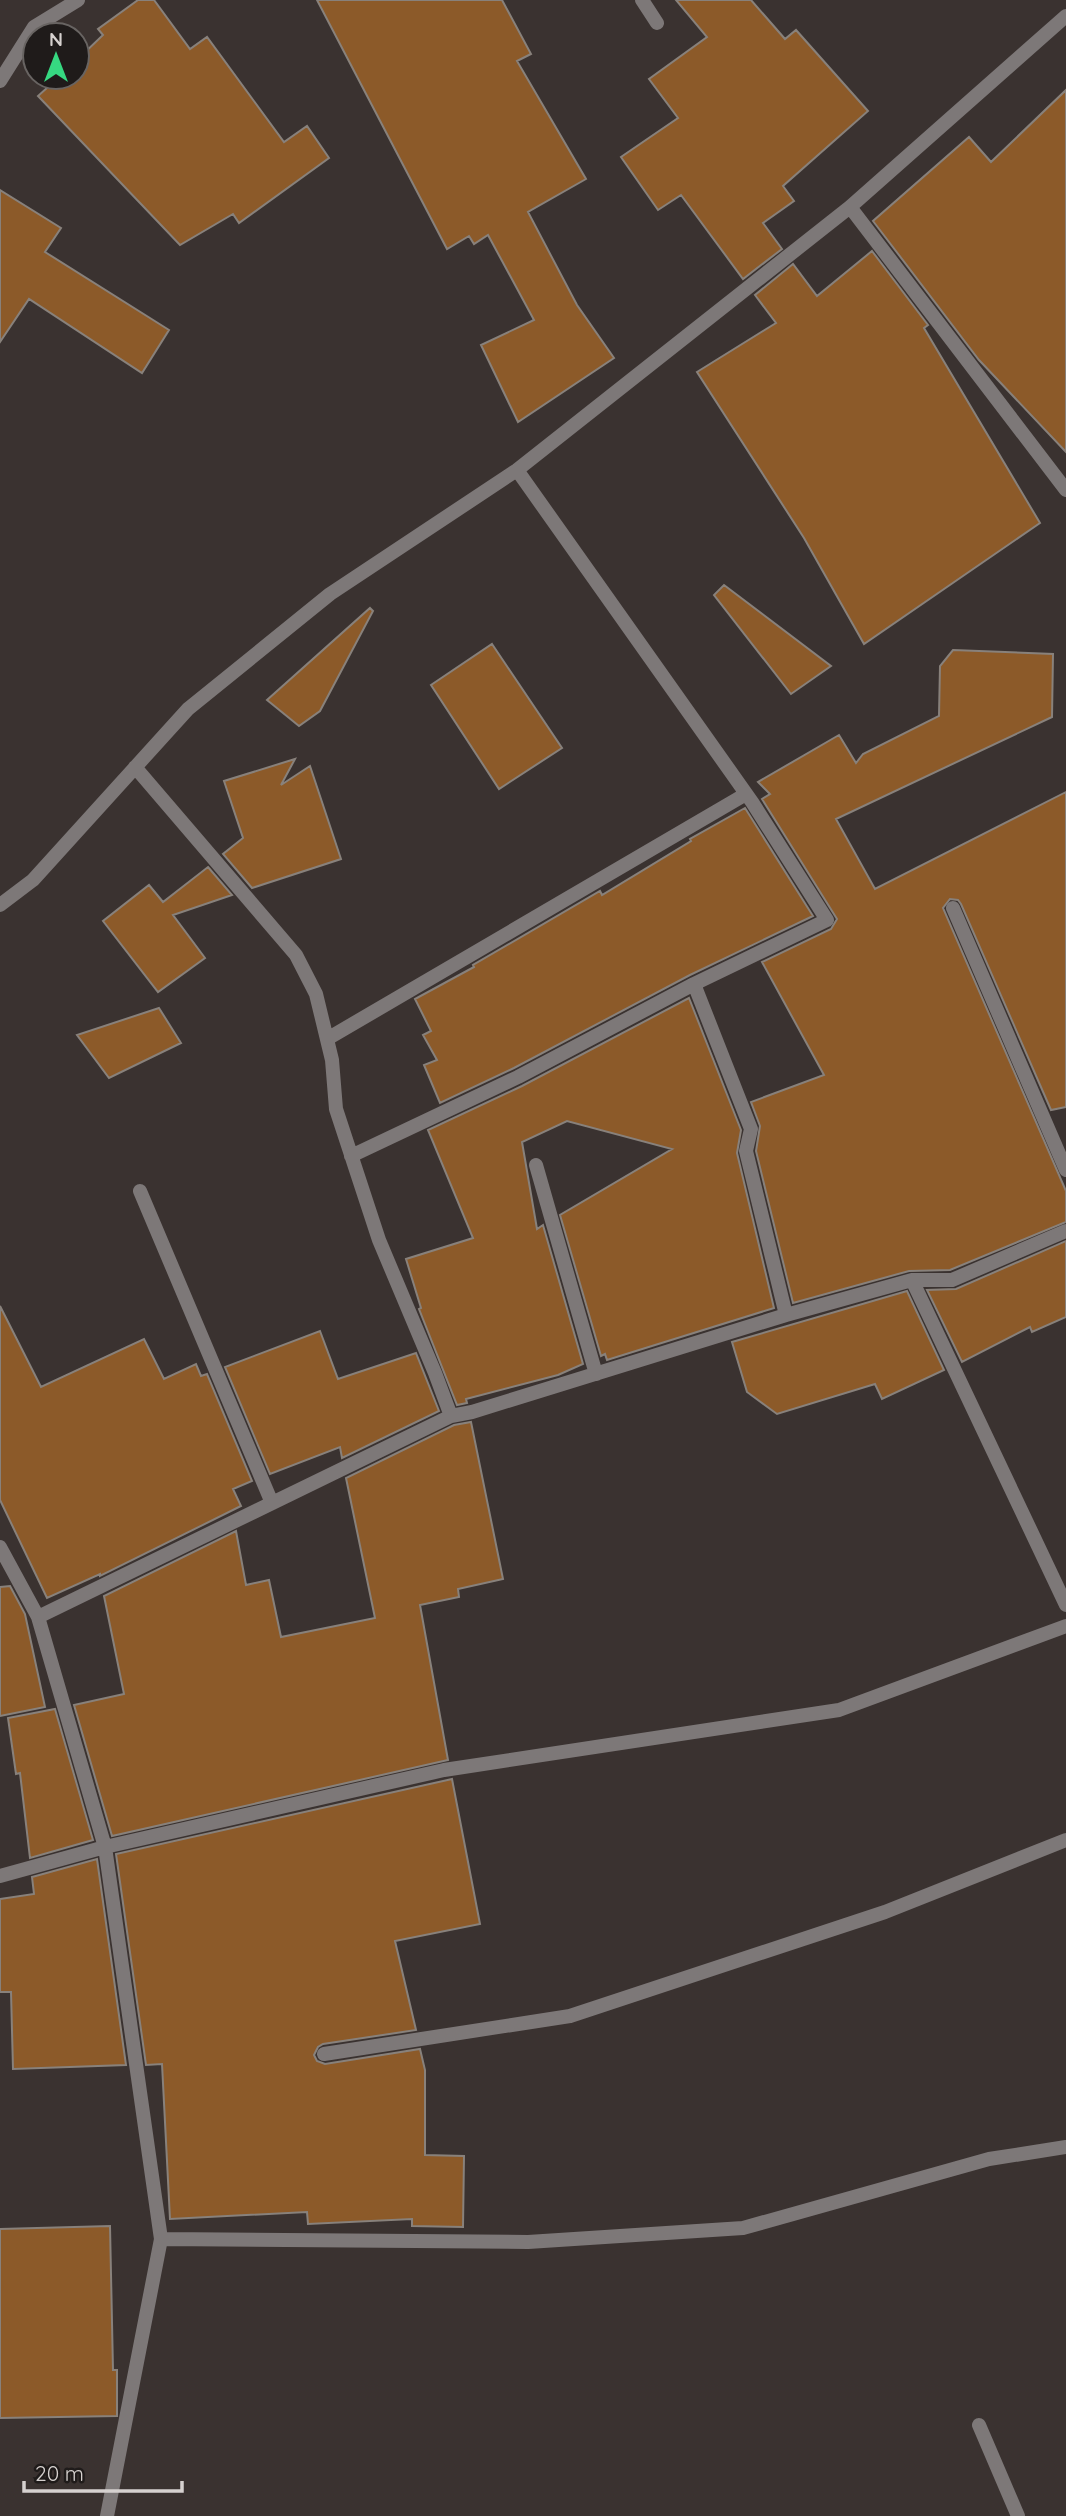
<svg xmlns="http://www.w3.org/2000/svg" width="1066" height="2516" font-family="Quicksand,sans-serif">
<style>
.building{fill:#8c5a29;stroke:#88817b;stroke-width:2}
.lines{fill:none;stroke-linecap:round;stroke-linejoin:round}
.minor{stroke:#7d7878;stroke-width:14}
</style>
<rect width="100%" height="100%" fill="#3a3230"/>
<path class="building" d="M138 0H154L190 49 207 37 284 142 307 126 329 158 239 223 233 214 180 245 38 96 59 77H77V60L103 35 98 29Z
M317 0H502L531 54 517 61 586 179 528 212 577 305 614 358 518 422 481 345 534 320 488 235 474 244 469 236 447 249Z
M676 0H751L785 39 796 30 868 111 783 186 794 201 763 223 782 249 743 279 681 195 658 210 621 157 678 118 649 79 707 37Z
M1066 90V452L979 360 873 221 969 137 991 162Z
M0 190 61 228 45 252 169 330 142 373 29 299 0 342Z
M872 251 928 325 924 328 1040 523 864 644 804 538 697 372 776 323 755 295 793 264 817 296Z
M724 585 831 666 791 694 714 595Z
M370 608 373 611 320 711 299 726 267 700Z
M492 644 562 748 499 789 431 685Z
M953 650 1053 654 1052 717 836 819 875 889 1066 792V1107L1051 1110 961 904 958 900 950 899 943 908 1066 1191V1222L950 1270 909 1271 793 1303 756 1151 760 1126 751 1102 824 1075 762 962 831 929 837 919 762 799 770 794 758 782 839 735 856 763 863 754 939 716 940 666Z
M295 759 281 785 310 766 341 859 252 888 223 854 243 838 224 781Z
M745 808 813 916 690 975 514 1068 440 1103 424 1065 437 1060 423 1035 431 1031 415 999 474 967 473 965 600 891 602 895 691 841 690 839Z
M208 867 232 895 173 915 205 958 158 992 103 921 149 885 163 902Z
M689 998 741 1130 737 1153 774 1308 607 1360 605 1354 601 1356 560 1215 672 1149 567 1121 522 1142 537 1229 543 1225 583 1364 558 1375 466 1399 467 1403 457 1405 419 1309 421 1308 406 1259 473 1238 428 1130 522 1086Z
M159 1008 181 1043 109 1078 77 1035Z
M1066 1241V1317L1032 1332 1030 1327 962 1362 927 1290 956 1289Z
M907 1291 944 1370 882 1399 875 1384 777 1414 747 1392 732 1342Z
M0 1306 41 1387 144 1339 164 1379 196 1364 201 1376 207 1374 252 1481 233 1489 241 1506 100 1576V1574L47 1598 0 1500Z
M320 1331 338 1379 416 1353 439 1411 342 1458 340 1447 270 1474 225 1367Z
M471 1422 503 1579 458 1589 459 1597 420 1605 448 1760 112 1836 74 1705 124 1694 104 1596 236 1531 246 1585 269 1580 281 1637 375 1618 346 1478 454 1425Z
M10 1586 25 1614 45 1707 0 1716V1587Z
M55 1709 93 1840 30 1858 20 1773 16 1774 8 1718Z
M452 1779 480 1924 395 1941 416 2030 323 2044 318 2047 314 2055 317 2061 325 2064 420 2049 425 2070V2155L464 2156 463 2227 412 2226V2219L308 2224 307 2212 170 2219 162 2064 146 2065 116 1854Z
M97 1859 126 2065 13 2069 11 1992H0V1899L34 1894 32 1877Z
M110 2226 113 2370H117V2416L0 2418V2229Z"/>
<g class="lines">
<path class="minor" d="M642 0 657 23
M0 81 34 27 78 0
M850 207 1066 490
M517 470 752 802 827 920 694 984
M135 767 296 955 316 994 332 1060 336 1109 379 1240 435 1373 451 1416
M0 905 33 880 188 709 330 594 517 470 850 207 1066 16
M953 908 1066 1170
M327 1039 746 794
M351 1156 518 1077 694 984 751 1129 746 1151 786 1315
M536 1165 596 1374
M140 1191 272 1503
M912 1280 1066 1605
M0 1547 38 1617 105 1847 161 2239 107 2516
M38 1617 451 1416 472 1412 786 1315 912 1280H952L1066 1231
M0 1876 105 1847 444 1770 839 1710 1066 1626
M324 2054 570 2016 885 1912 1066 1840
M161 2239 528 2242 743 2228 989 2159 1066 2147
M979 2425 1018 2516"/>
</g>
<g transform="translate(56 56)"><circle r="33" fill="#1f1b1a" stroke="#686462" stroke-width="2"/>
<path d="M0-5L12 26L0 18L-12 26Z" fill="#36d881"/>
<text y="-10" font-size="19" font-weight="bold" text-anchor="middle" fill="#d6d1cf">N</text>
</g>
<path d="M24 2481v10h158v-10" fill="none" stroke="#d6d1cf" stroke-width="3.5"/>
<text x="35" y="2481" font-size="21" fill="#d6d1cf" stroke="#1f1b1a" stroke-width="5" paint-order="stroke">20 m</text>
</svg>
